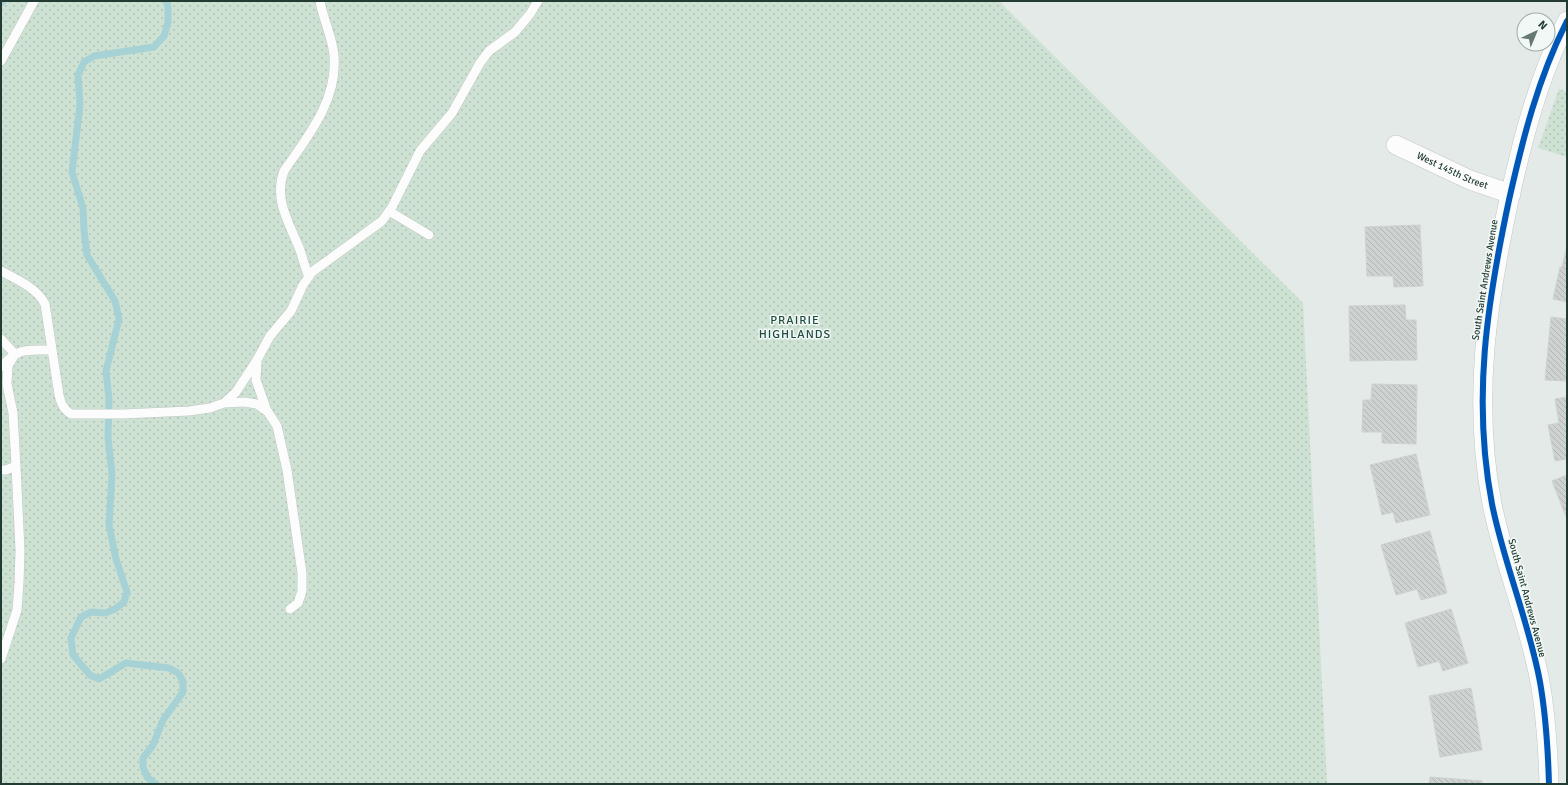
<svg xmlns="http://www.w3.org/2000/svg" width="1568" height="785" font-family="Signika,sans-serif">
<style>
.grass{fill:url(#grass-dots)}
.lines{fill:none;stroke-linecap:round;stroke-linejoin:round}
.stream{stroke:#a6d2d6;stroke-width:7}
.building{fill:url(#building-back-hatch);stroke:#cdd2d0}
.service-casing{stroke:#c1c7c4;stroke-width:10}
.minor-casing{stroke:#c1c7c4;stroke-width:20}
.service{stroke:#fbfcfb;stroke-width:9}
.minor{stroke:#fbfcfb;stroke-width:19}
.cycleway-casing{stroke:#f2f8f5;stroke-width:8}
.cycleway{stroke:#0057b8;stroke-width:6}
.labels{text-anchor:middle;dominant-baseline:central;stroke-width:3;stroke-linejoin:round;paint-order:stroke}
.street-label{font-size:10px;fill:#223c34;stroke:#f2f8f5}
.quarter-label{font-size:12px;letter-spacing:1px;fill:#1f4d41;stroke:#f2f8f5}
</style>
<defs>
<pattern id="grass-dots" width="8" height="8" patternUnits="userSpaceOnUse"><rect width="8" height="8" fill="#cde2d3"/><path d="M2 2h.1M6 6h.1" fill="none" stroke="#b0c3b6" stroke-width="1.8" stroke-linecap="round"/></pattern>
<pattern id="building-back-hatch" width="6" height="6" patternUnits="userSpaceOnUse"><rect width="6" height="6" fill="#ced3d1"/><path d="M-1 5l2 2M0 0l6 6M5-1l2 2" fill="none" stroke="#b1b6b4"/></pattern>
</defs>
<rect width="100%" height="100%" fill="#e4eae7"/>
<path class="grass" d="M1 1H999L1303 303 1327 784H1Z
M1559 89 1567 92V157L1538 148Z"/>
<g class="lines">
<path class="stream" d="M1 3 3 1
M155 784 147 777 143 767V758L153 745 163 720 183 692V681L178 673 169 668 126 663 99 679 90 675 73 655 71 638 81 617 91 612 105 613 115 609 124 602 127 592 116 559 109 525 112 474 108 438 109 399 106 371 119 319 115 301 87 255 84 230 83 208 72 172 80 105 78 75 84 62 94 56 154 47 164 36 168 22V7L166 1"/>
</g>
<path class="building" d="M1420 225 1423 286 1394 287 1393 276H1367L1365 227Z
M1567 246V302L1553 299 1560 267H1562Z
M1405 305 1406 320H1416L1417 360 1350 361 1349 306Z
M1551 317 1567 319V381L1545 380Z
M1372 384 1417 385 1416 444 1382 443V432H1362L1363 400H1371Z
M1567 397V459L1555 461 1548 425 1559 423 1555 399Z
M1416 454 1430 515 1396 523 1393 512 1382 515 1370 465Z
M1567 475V519L1552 481Z
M1430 531 1447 593 1421 600 1417 589 1396 595 1381 545Z
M1451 609 1468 663 1443 671 1439 661 1418 667 1405 623Z
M1471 688 1482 750 1440 757 1429 696Z
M1430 777 1482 781V784H1429Z"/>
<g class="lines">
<g class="service-casing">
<path id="service" d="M1 61 34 1
M389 211 429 235
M1 271C16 279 37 288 45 304L59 395C61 403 63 409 71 414H123L189 411 210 408 224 403 236 392 257 360 270 336 291 311 303 285 312 272 382 221 392 207 420 151 452 113 480 63 489 51 515 32 530 14 538 1
M309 277C305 268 303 259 300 250 290 224 273 200 284 171 308 136 338 100 334 55 332 36 323 19 320 1
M1 339 15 354 8 366 7 384 13 413 16 466 20 550 19 583 17 610 1 659
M257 362 256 380 267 411
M1 367C19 347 26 350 51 350
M224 403 244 402 257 404 268 412 277 426 287 470 302 573V591L298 603 290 609
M1 470H6L16 466"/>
</g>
<g class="minor-casing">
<g id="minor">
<path id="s1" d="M1396 145 1470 180 1511 194"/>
<path d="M1549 784C1548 750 1546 716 1540 682 1529 622 1504 564 1492 504 1472 399 1487 303 1509 200 1523 138 1538 78 1567 21"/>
</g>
</g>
<use href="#service" class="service"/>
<use href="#minor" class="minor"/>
<g class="cycleway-casing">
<path id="cycleway" d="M1549 784C1548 750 1546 716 1540 682 1529 622 1504 564 1492 504 1472 399 1487 303 1509 200 1523 138 1538 78 1567 21"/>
</g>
<use href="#cycleway" class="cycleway"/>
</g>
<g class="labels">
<g class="street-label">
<text stroke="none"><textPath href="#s1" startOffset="62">West 145th Street</textPath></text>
<text transform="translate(1485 280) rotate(-81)">South Saint Andrews Avenue</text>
<text transform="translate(1527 598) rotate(75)">South Saint Andrews Avenue</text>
</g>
<g class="quarter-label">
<text x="795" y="320">PRAIRIE<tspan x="795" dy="14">HIGHLANDS</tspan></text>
</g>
</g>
<rect width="1568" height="785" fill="none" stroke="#223c34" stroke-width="4"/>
<g transform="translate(1536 32) rotate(44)"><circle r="19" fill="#f2f8f5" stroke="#9fada8"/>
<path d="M0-3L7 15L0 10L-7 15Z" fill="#667973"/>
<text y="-6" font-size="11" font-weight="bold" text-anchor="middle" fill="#223c34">N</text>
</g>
</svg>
